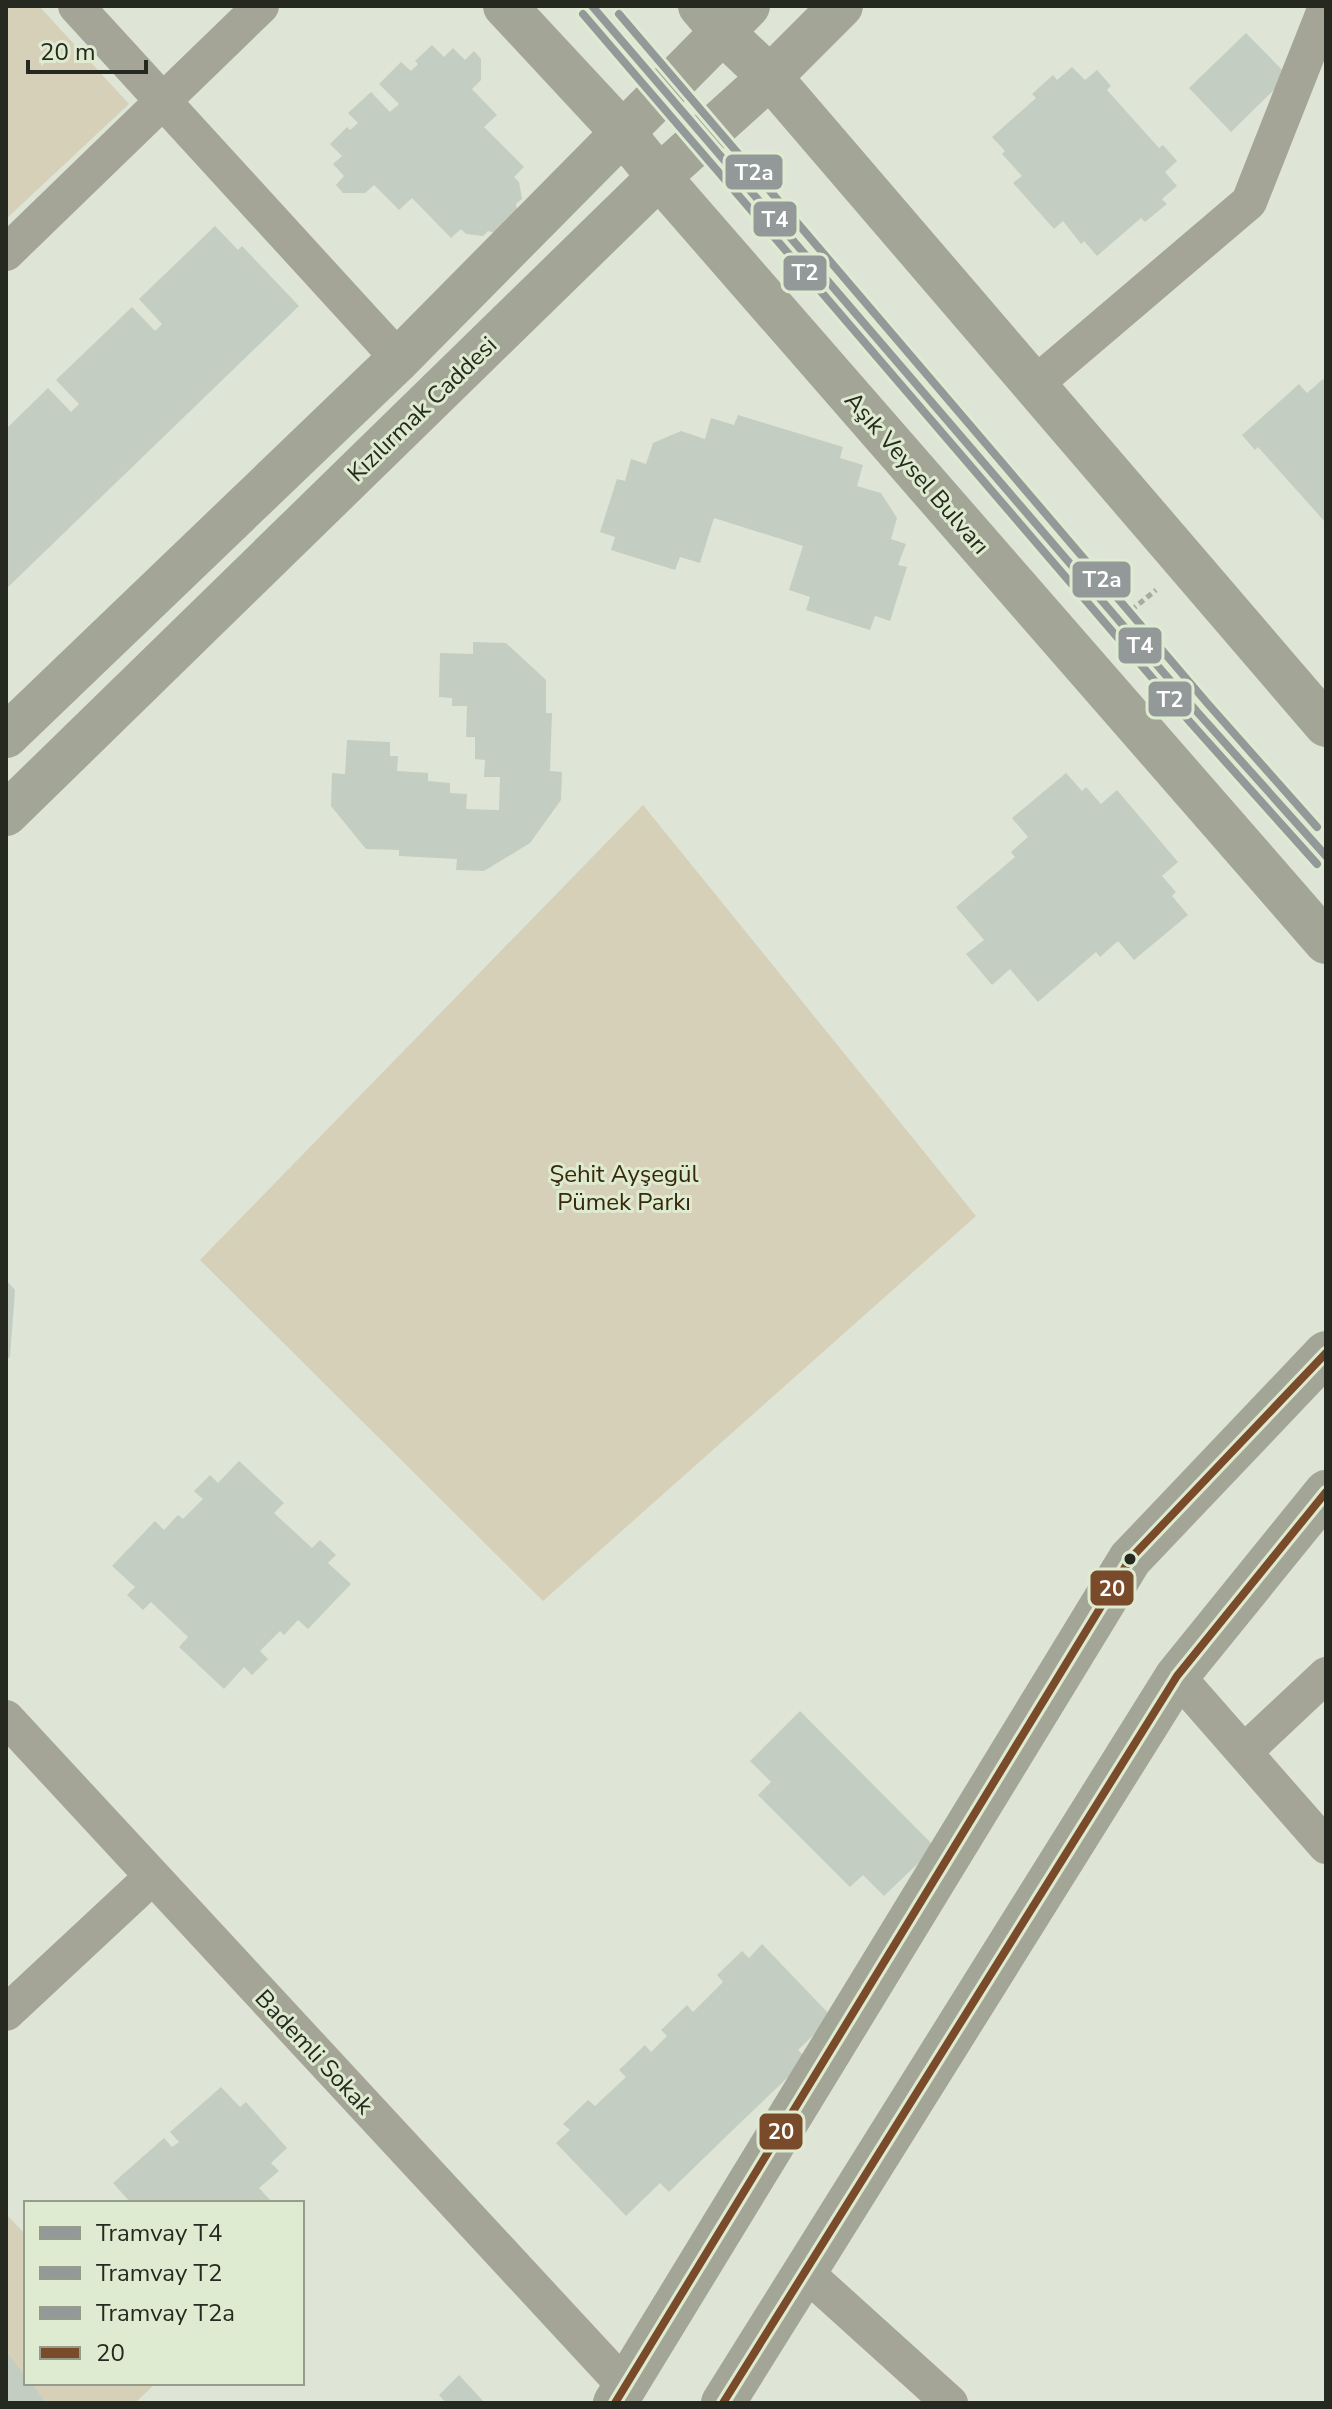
<svg xmlns="http://www.w3.org/2000/svg" width="1332" height="2409" font-family="'Nunito Sans',sans-serif">
<style>
.green{fill:#d6d0b8}
.building{fill:#c3cdc1}
.lines{fill:none;stroke-linecap:round;stroke-linejoin:round}
.path{stroke:#a8aba0;stroke-width:5;stroke-dasharray:6 4;stroke-linecap:butt}
.street{stroke:#a4a497;stroke-width:36}
.primary{stroke:#a3a596;stroke-width:44}
.bus-1-casing{stroke:#deebd1;stroke-width:14}
.bus-1{stroke:#7a4b2a;stroke-width:8}
.tram-1-casing{stroke:#deebd1;stroke-width:14}
.tram-2-casing{stroke:#deebd1;stroke-width:14}
.tram-3-casing{stroke:#deebd1;stroke-width:14}
.tram-1{stroke:#939999;stroke-width:8}
.tram-2{stroke:#939999;stroke-width:8}
.tram-3{stroke:#939999;stroke-width:8}
.bus-dot{fill:#252920;stroke:#deebd1;stroke-width:3}
.labels{text-anchor:middle;dominant-baseline:central;stroke-width:6;stroke-linejoin:round;paint-order:stroke}
.street-label{font-size:24px;fill:#252920;stroke:#deebd1}
.park-label{font-size:24px;fill:#362808;stroke:#deebd1}
.line-badge{stroke:#deebd1;stroke-width:3}
.badge-label{font-size:22px;text-anchor:middle;font-weight:bold;fill:#fff}
</style>
<rect width="100%" height="100%" fill="#dee5d7"/>
<path class="green" d="M6 6H39L129 104 6 219Z
M643 805 976 1216 543 1601 200 1260Z
M6 2214 26 2235V2383H156L135 2403H6Z"/>
<path class="building" d="M1246 33 1288 76 1231 132 1189 88Z
M432 45 444 57 453 48 465 60 474 51 481 59V80L472 89 497 115 484 127 524 167 514 177 519 182 522 199 516 204 520 225 509 237 488 231 483 236 466 234 461 229 451 238 412 198 399 210 374 185 365 193H343L336 185 344 176 333 164 342 156 330 144 347 127 350 130 358 123 348 113 371 92 390 112 399 104 379 84 401 62 411 71 418 64 415 61Z
M1072 67 1085 80 1097 70 1111 86 1107 90 1159 148 1163 145 1177 161 1165 172 1177 186 1162 199 1167 204 1145 222 1141 218 1097 256 1084 241 1081 244 1063 221 1054 229 1013 183 1022 176 1002 154 1005 151 992 137 1036 98 1032 94 1053 75 1057 80Z
M215 226 238 250 242 246 299 306 6 589V429L48 388 71 412 79 404 56 380 132 307 155 331 162 324 139 299Z
M1323 379 1326 383V523L1258 447 1255 450 1242 435 1299 384 1307 393Z
M738 415 843 447 840 458 863 465 857 486 881 493 897 518 891 539 906 544 898 565 907 567 890 621 875 616 870 630 806 610 810 597 789 590 803 546 714 518 700 563 680 557 675 570 611 550 615 537 600 532 617 479 625 481 631 459 646 464 653 443 681 431 705 439 711 418 734 425Z
M473 642 506 643 546 680V713H552L550 771 562 772 561 800 530 843 484 871 456 870 457 859 399 856V850L366 849 331 806 332 773 345 774 347 740 390 742V756H398L397 771 428 773V781L450 783V793L467 794 466 809 499 810 500 777H484L485 760 475 759V737H466L467 706H452V698L439 697 440 653 473 654Z
M1066 773 1082 791 1086 787 1101 804 1117 790 1178 862 1162 876 1176 892 1172 896 1188 915 1134 960 1118 941 1100 957 1096 952 1038 1002 1010 969 992 985 966 954 984 940 956 907 1015 857 1011 852 1028 837 1012 818Z
M6 1280 15 1290 10 1357 6 1360Z
M239 1461 284 1503 274 1513 312 1548 320 1540 336 1555 328 1563 351 1584 308 1629 298 1620 284 1635 280 1631 260 1651 268 1659 252 1675 244 1667 224 1689 179 1647 188 1637 151 1602 143 1610 127 1595 135 1587 112 1566 155 1521 164 1530 178 1515 183 1519 203 1499 194 1491 210 1475 218 1483Z
M800 1711 935 1847 884 1896 863 1875 850 1887 758 1795 771 1782 750 1761Z
M762 1944 832 2017 798 2050 807 2059 738 2125 669 2192 660 2183 626 2216 556 2143 570 2130 563 2124 588 2100 595 2106 626 2077 619 2070 645 2045 651 2052 667 2036 661 2030 687 2005 693 2012 723 1982 717 1975 742 1951 749 1958Z
M221 2087 240 2107 246 2102 287 2148 271 2163 279 2171 259 2188 270 2200 266 2203H131L113 2183 164 2138 172 2147 179 2142 170 2132Z
M6 2351 26 2377V2383H31L46 2403H6Z
M459 2375 485 2403H446L439 2395Z"/>
<g class="lines">
<path class="path" d="M1108 629 1156 590"/>
<path class="street" d="M76 6 399 359
M6 253 261 6
M1034 385 1249 202 1326 7
M1177 1676 1326 1846
M6 1718 624 2385
M1244 1752 1326 1675
M6 2013 152 1877
M805 2272 950 2403"/>
<path class="primary" d="M505 6 624 134 659 177 1326 942
M700 6 722 32 770 77 1326 725
M6 736 399 359 748 6
M6 814 659 177 770 77 841 6
M615 2403 1130 1559 1326 1353
M723 2403 1177 1676 1326 1492"/>
<g class="bus-1-casing">
<path id="bus-1" d="M615 2403 1130 1559 1326 1353
M723 2403 1177 1676 1326 1492"/>
</g>
<use href="#bus-1" class="bus-1"/>
<g class="tram-1-casing">
<path id="tram-1" d="M592 6 1199 714 1326 856"/>
</g>
<g class="tram-2-casing">
<path id="tram-2" d="M583 14 1190 722 1317 864"/>
</g>
<g class="tram-3-casing">
<path id="tram-3" d="M619 14 1208 704 1317 827"/>
</g>
<use href="#tram-1" class="tram-1"/>
<use href="#tram-2" class="tram-2"/>
<use href="#tram-3" class="tram-3"/>
</g>
<circle class="bus-dot" cx="1130" cy="1559" r="7"/>
<g class="labels">
<g class="street-label">
<text transform="translate(422 409) rotate(-44)">Kızılırmak Caddesi</text>
<text transform="translate(917 473) rotate(49)">Aşık Veysel Bulvarı</text>
<text transform="translate(314 2052) rotate(47)">Bademli Sokak</text>
</g>
<g class="park-label">
<text x="624" y="1174">Şehit Ayşegül<tspan x="624" dy="28">Pümek Parkı</tspan></text>
</g>
</g>
<g class="line-badge">
<rect x="724" y="153" width="60" height="38" rx="8" fill="#939999"/>
<rect x="752" y="200" width="46" height="38" rx="8" fill="#939999"/>
<rect x="782" y="254" width="46" height="38" rx="8" fill="#939999"/>
<rect x="1071" y="560" width="61" height="39" rx="8" fill="#939999"/>
<rect x="1117" y="626" width="46" height="39" rx="8" fill="#939999"/>
<rect x="1147" y="680" width="46" height="38" rx="8" fill="#939999"/>
<rect x="1089" y="1569" width="46" height="38" rx="8" fill="#7a4b2a"/>
<rect x="758" y="2112" width="46" height="39" rx="8" fill="#7a4b2a"/>
</g>
<g class="badge-label">
<text x="754" y="180">T2a</text>
<text x="775" y="227">T4</text>
<text x="805" y="280">T2</text>
<text x="1102" y="587">T2a</text>
<text x="1140" y="653">T4</text>
<text x="1170" y="707">T2</text>
<text x="1112" y="1596">20</text>
<text x="781" y="2139">20</text>
</g>
<rect width="1332" height="2409" fill="none" stroke="#252920" stroke-width="16"/>
<rect x="24" y="2201" width="280" height="184" fill="#deebd1" stroke="#949d8a" stroke-width="2"/>
<rect x="40" y="2227" width="40" height="12" fill="#939999" stroke="#949d8a" stroke-width="2"/>
<text x="96" y="2241" font-size="24" fill="#252920">Tramvay T4</text>
<rect x="40" y="2267" width="40" height="12" fill="#939999" stroke="#949d8a" stroke-width="2"/>
<text x="96" y="2281" font-size="24" fill="#252920">Tramvay T2</text>
<rect x="40" y="2307" width="40" height="12" fill="#939999" stroke="#949d8a" stroke-width="2"/>
<text x="96" y="2321" font-size="24" fill="#252920">Tramvay T2a</text>
<rect x="40" y="2347" width="40" height="12" fill="#7a4b2a" stroke="#949d8a" stroke-width="2"/>
<text x="96" y="2361" font-size="24" fill="#252920">20</text>
<path d="M28 60v12h118v-12" fill="none" stroke="#252920" stroke-width="4"/>
<text x="40" y="60" font-size="24" fill="#252920" stroke="#deebd1" stroke-width="6" paint-order="stroke">20 m</text>
</svg>
